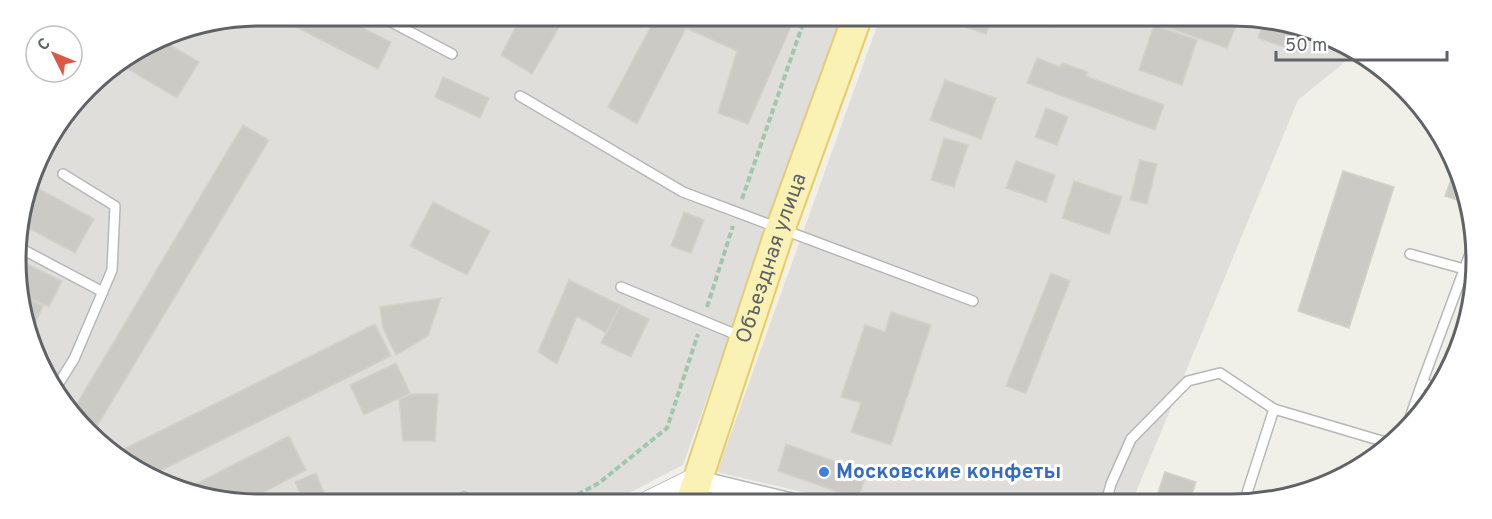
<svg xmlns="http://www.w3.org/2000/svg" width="1492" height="519" font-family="Overpass,sans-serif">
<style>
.industrial{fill:#dfdeda}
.building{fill:#cccac4;stroke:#d4d1c7;stroke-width:1.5}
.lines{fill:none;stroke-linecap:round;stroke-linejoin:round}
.service-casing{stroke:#b5b7bb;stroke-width:12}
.minor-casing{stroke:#b5b7bb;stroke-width:21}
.secondary-casing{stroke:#b6b9be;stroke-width:28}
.primary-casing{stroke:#e7cc6a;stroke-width:32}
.path{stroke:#a0c6ae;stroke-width:4;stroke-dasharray:6 3;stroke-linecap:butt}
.service{stroke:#fff;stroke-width:9}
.minor{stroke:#fff;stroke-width:18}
.secondary{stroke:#fff;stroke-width:26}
.primary{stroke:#f9f2b4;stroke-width:28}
.shop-dot{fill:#3f7fe0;stroke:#fff;stroke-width:2}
.labels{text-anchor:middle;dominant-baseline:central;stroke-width:6;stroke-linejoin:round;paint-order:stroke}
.street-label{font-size:21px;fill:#5f6267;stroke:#fff}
.shop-label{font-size:21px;font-weight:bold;fill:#366cbe;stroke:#fff;text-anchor:start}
.rim{fill:none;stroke:#5f6267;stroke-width:3}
</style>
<rect width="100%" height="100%" fill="#f0efe8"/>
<path class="industrial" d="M260 15H845L683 465 610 503 259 504 197 496 123 463 56 396 23 322 17 228 40 151 98 76 166 33Z
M881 15H1233L1295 23 1356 53 1298 100 1132 502 849 503 717 472Z"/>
<path class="building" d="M292 15H337L391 42 378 69 288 23Z
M522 15H566L532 74 501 55Z
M657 15H767L792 24 748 124 718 113 737 51 686 28 637 124 608 107Z
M969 15H993L986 34 965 27Z
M1022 15H1059L1055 27Z
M1164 15H1232L1240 16 1227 48 1161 25Z
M1265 19 1295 23 1307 29 1299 52 1258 38Z
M1154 25 1197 40 1182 85 1139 70Z
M158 38 199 62 177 98 118 63Z
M1037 58 1060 67 1062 63 1088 72 1086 76 1164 105 1155 130 1027 83Z
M443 77 489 98 480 118 435 97Z
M945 80 996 98 981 139 930 120Z
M1046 108 1068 117 1057 145 1035 137Z
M243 125 269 140 96 428 87 426 72 412Z
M944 138 968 145 954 187 931 180Z
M1140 160 1157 164 1147 204 1130 200Z
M1016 161 1055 175 1046 202 1006 188Z
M1343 171 1394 187 1349 328 1298 311Z
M1452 177 1458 179 1467 203 1445 196Z
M1074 181 1122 197 1109 234 1062 218Z
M30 184 94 219 75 253 19 223Z
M433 202 490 231 467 275 410 246Z
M684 212 704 220 691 253 671 246Z
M19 260 62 281 49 307 21 294Z
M1051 273 1070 281 1026 393 1006 386Z
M569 280 620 305 606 333 577 316 557 364 538 352Z
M22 296 43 306 29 336 23 322Z
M441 298 428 336 396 355 383 328 380 307Z
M620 305 649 319 631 357 601 343Z
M891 312 931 325 891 445 851 432 861 403 841 397 865 325 885 332Z
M375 324 391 356 152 475 123 463 114 454Z
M396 363 410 393 364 415 350 385Z
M412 394H438L435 441H403L399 400Z
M289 436 306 470 245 502 197 496 184 490Z
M786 444 867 473 858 499 778 471Z
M1165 472 1196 482 1189 502H1155Z
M316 473 324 493 304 502 295 482Z"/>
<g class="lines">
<g class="service-casing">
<path id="service" d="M378 15 452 54
M520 96 683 192 973 301
M18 247 103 292
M1410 254 1464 269
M621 287 742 337
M1422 383 1474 243
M54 391 74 359 112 270 115 206 63 174
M1406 429 1422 383 1439 388
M1247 493 1274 409
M1106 502 1111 484 1131 439 1188 381 1220 373 1274 409 1392 444
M451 504 464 497"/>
</g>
<g class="minor-casing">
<path id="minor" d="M698 480 793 503"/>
</g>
<g class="secondary-casing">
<path id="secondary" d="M651 503 698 480"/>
</g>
<g class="primary-casing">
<g id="primary">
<path id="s1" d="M690 503 780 230 858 15"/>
</g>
</g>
<path class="path" d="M742 199 806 15
M707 307 733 226
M562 503 599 483 667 428 698 334"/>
<use href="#service" class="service"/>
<use href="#minor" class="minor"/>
<use href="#secondary" class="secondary"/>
<use href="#primary" class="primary"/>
</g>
<circle class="shop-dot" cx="824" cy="472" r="6"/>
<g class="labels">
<g class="street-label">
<text stroke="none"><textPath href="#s1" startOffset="258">Объездная улица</textPath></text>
</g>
<g class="shop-label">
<text x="836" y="472">Московские конфеты</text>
</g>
</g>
<path d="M0 0H1492V519H0ZM260 26H1232A234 234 0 0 1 1466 260V260A234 234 0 0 1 1232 494H260A234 234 0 0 1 26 260V260A234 234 0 0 1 260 26Z" fill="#fff" fill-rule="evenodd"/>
<path class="rim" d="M260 26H1232A234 234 0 0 1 1466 260V260A234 234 0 0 1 1232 494H260A234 234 0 0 1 26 260V260A234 234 0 0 1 260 26Z"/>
<g transform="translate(54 54) rotate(313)"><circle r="28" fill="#ffffff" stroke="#bfc0c2" stroke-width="1.5"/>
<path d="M0-4.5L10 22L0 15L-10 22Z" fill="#dc5842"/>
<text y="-9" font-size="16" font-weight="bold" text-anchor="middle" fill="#5f6267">С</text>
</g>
<path d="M1276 51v9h171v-9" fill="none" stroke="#5f6267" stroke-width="3"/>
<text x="1285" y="51" font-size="18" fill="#5f6267" stroke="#ffffff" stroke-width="4.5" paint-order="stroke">50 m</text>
</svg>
